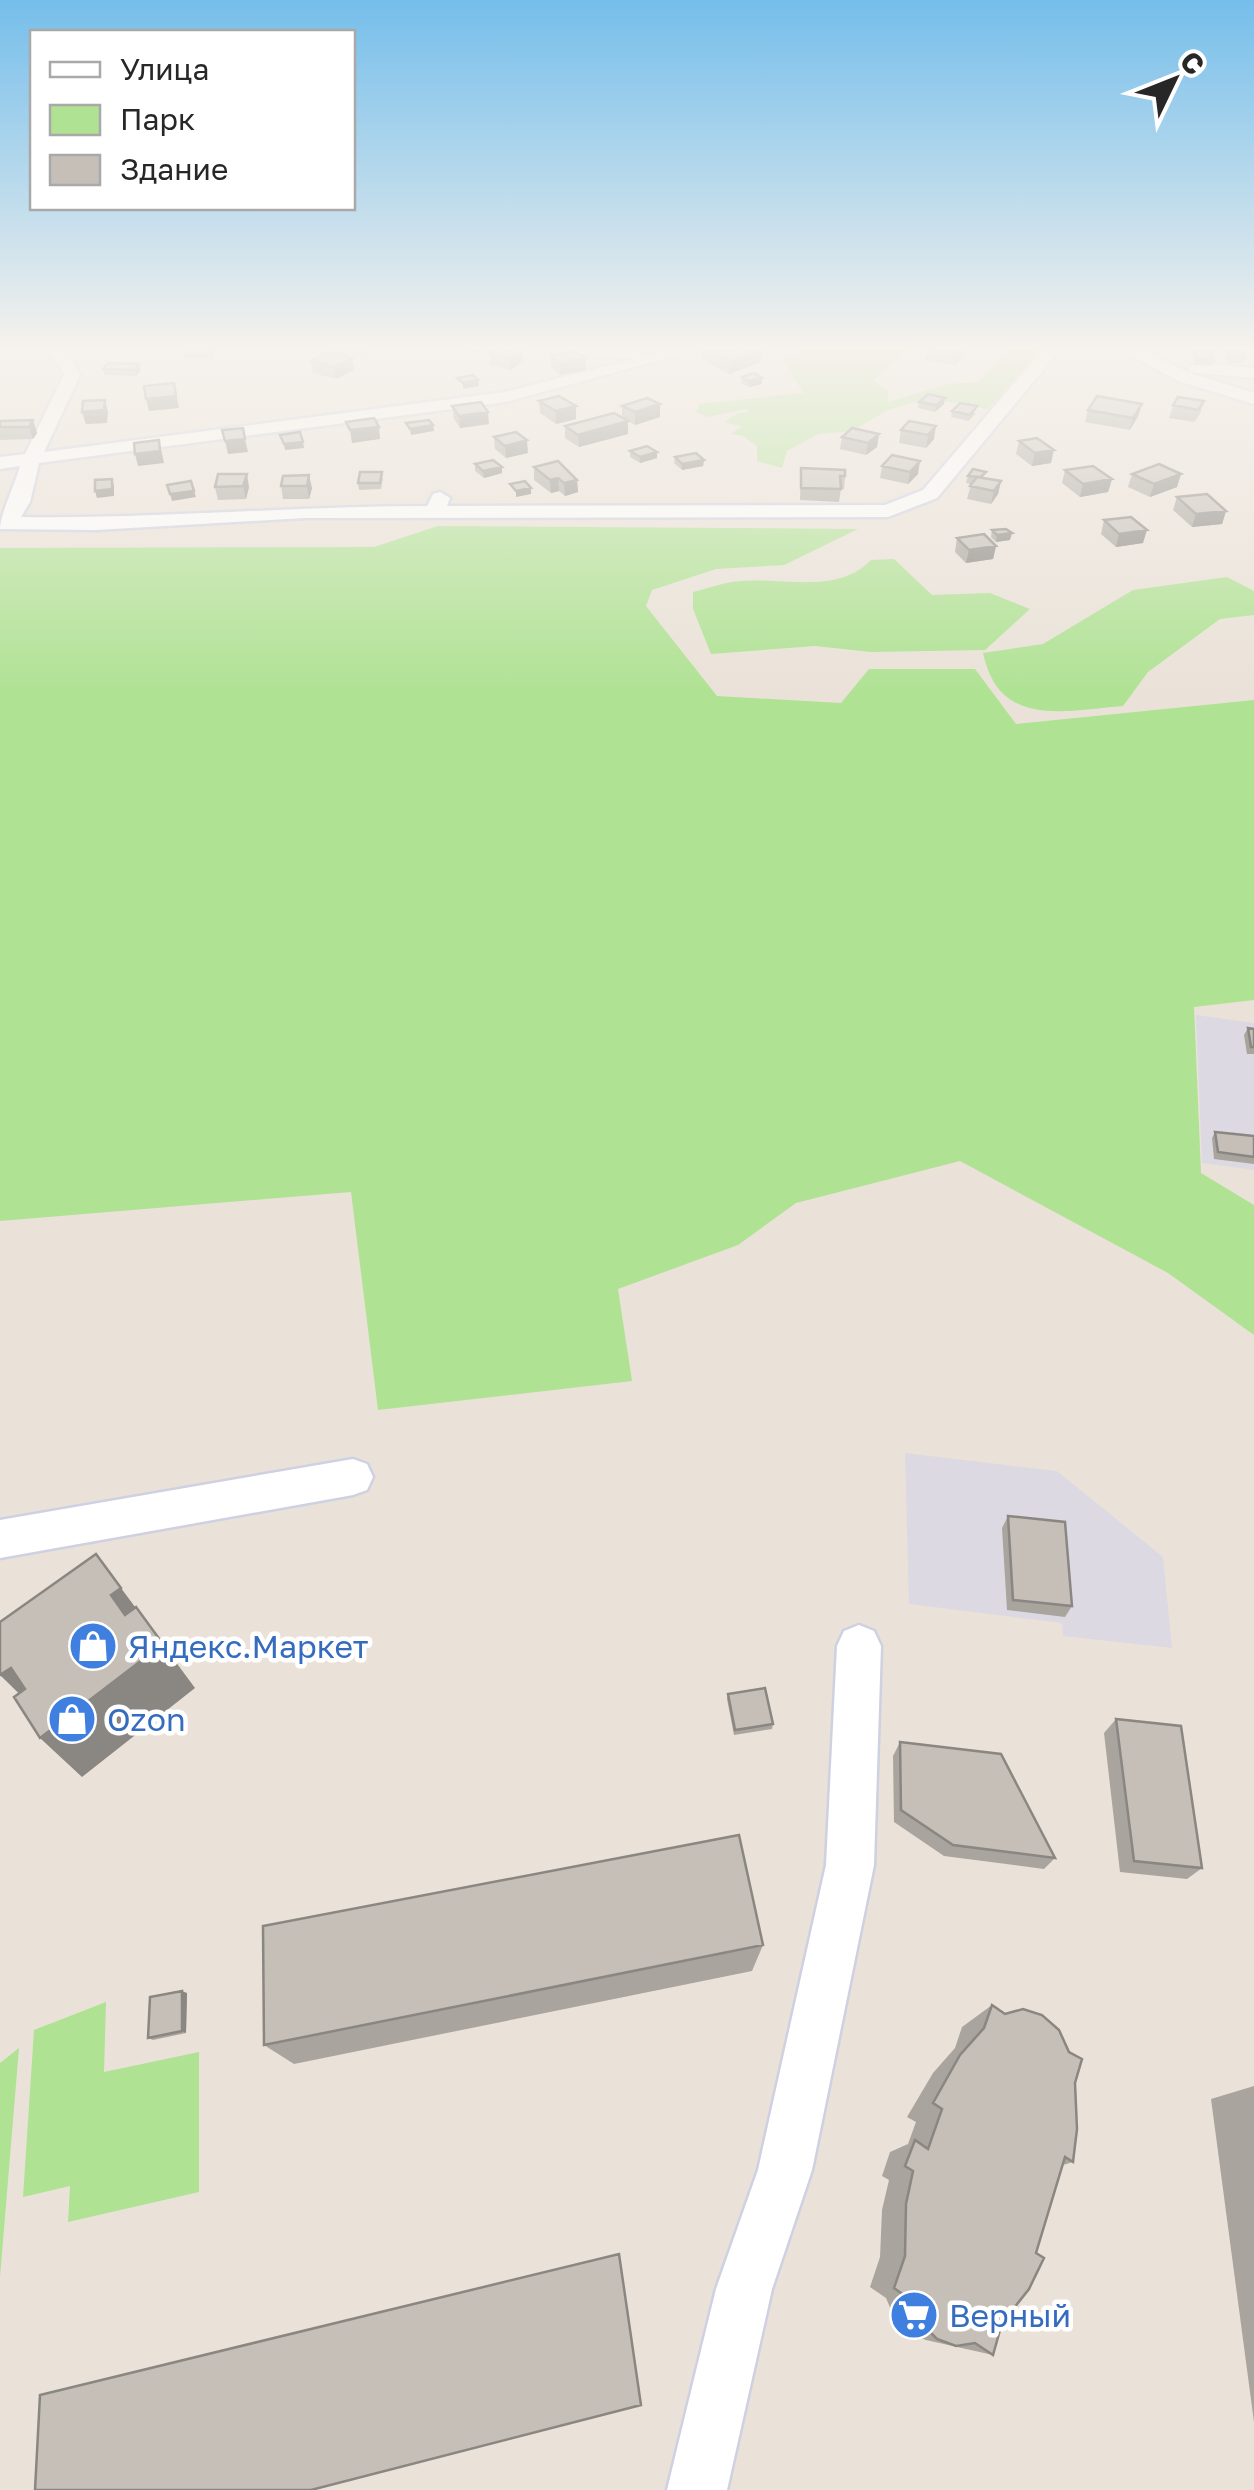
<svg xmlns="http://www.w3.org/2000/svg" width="1254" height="2490" font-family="'Golos Text',sans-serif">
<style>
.industrial{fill:#dcd9e2}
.green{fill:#afe293}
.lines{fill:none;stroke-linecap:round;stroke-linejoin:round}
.minor-casing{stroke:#cdd1e1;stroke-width:5}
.minor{fill:#fff;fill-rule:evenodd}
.wall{fill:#a9a49e}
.shaded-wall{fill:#8a8681}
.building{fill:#c5bfb8;stroke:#8a8681;stroke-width:2.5}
.labels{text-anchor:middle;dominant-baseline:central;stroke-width:9;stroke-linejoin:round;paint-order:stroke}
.near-shop-label{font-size:32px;fill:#366cbe;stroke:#fff;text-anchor:start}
</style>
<rect width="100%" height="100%" fill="#eae2d8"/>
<path class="industrial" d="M1196 1015 1254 1023V1170L1202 1163Z
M905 1453 1057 1471 1163 1557 1172 1648 1063 1636 1062 1623 909 1604Z"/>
<path class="green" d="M837 346 909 348 873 381 888 390V402L948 384 978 382 1014 346H1046L988 409 926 398 886 411 852 431 818 434 787 451 782 468 757 461V446L743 436 731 434 742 426 724 422 739 413 750 412 746 409 708 417 696 412 700 404 803 393 783 359 803 350 831 351Z
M438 526 858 529 784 565 716 569 652 590 646 606 717 696 841 703 869 669H975L1016 724 1254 700V1000L1194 1007 1201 1173 1254 1205V1335L1168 1273 960 1161 796 1203 738 1245 618 1289 632 1381 378 1410 351 1192 0 1221V548L374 547Z
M894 559 932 595 990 593 1030 609 985 650 871 652 815 646 711 654 693 609V592C709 588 725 582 741 581 785 577 837 595 871 560Z
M1227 577 1254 591V615L1220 619 1148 672 1123 706C1063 711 999 728 983 653L1043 644 1133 590Z
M106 2002 104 2072 199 2052V2192L68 2222 70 2186 23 2197 34 2030Z
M19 2048 0 2277V2063Z"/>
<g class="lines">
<g class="minor-casing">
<path id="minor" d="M39 346C63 346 70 354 80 375L44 452 505 392 634 359 555 351 547 346 635 349 641 350V357L684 346H712L505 402 39 463 30 502 21 517C157 519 292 506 427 506L433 494 440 492 450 498 447 506 885 505 923 490 1046 346H1063L937 498 888 517 304 518 96 530 0 529C0 514 15 485 20 466L0 469V457L25 454 64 375 57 362Z
M1113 346H1134L1190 373 1254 393V404L1178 381Z
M1196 363 1254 368V378L1190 372 1188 368Z
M353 1459 367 1464 373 1477 367 1490 353 1495 0 1558V1520Z
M859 1625 874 1631 881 1646 874 1865 812 2170 772 2289 727 2490H667L716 2289 758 2170 826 1865 837 1646 844 1631Z"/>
</g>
<use href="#minor" class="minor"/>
</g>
<path class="wall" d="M181 346H216L217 349 211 359H183Z
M327 346H372L363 355 328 352Z
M460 346H489L479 354 460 351Z
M739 346H768V350L762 351 761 362 729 374 702 359V347L739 349Z
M927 349 964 353 956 365 925 360Z
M1194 350 1214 360 1212 366 1195 365 1192 356Z
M1226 352 1245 357 1243 363H1229L1224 357Z
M490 354 523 361 511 370 490 365Z
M551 355 586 370 560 375 551 367Z
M352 358 354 370 336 379 313 373 311 361Z
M139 364 141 370 136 376 105 375 103 369Z
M742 377 762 384 749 387 741 383Z
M539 401 576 419 556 424 540 413Z
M1204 401 1200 414 1194 422 1169 418 1173 405Z
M919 402 944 404 935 412 918 408Z
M1142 404 1138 416 1130 430 1085 422 1088 410Z
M452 406 489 424 460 428 454 419Z
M622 406 660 417 635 425 626 420 628 434 579 447 565 438V426L622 417Z
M952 411 976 413 969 421 951 417Z
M33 420 37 433 33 439 0 440V421Z
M909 421 934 439 926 448 899 443 901 430Z
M879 434 877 447 866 455 840 449 842 437Z
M494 437 528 453 506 458 495 449Z
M1019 441 1051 463 1032 466 1016 454Z
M630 451 657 458 640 463 630 457Z
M675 457 704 460 703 466 682 470 674 463Z
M475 464 502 473 484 478 475 471Z
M882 466 918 474 908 484 880 478Z
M534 467 577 480 578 492 565 496 559 491 551 493 534 480Z
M801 468 845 476 844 489H841L839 502 800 500Z
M1065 470 1112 479 1108 492 1080 497 1062 483Z
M1132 474 1177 487 1150 497 1128 487Z
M283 476 312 488 309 499H283L281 486Z
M968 476 1001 481 998 494 991 504 967 499 971 484 966 483Z
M383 478 381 489 359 490 358 483Z
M215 487H249L246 499 218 500Z
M1177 497 1226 511 1222 524 1192 527 1173 510Z
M1104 520 1143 543 1116 547 1101 534Z
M992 530 1010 540 996 542 991 537Z
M957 538 996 546 993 559 966 563 955 552Z
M1248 1028 1254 1029V1054H1247L1244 1035Z
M1215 1132 1254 1136V1164L1214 1159 1212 1138Z
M1008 1516 1072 1606 1065 1617 1007 1610 1002 1528Z
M728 1694 773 1724 772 1729 734 1735 727 1699Z
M1116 1719 1202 1868 1187 1879 1120 1872 1104 1733Z
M900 1742 1055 1858 1044 1869 944 1856 894 1822 893 1756Z
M763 1945 752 1971 294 2064 264 2045Z
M187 1993 186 2033 153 2040 148 2038Z
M992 2005 1075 2083 1073 2162 1063 2165 1002 2323 993 2355 926 2340 909 2333 895 2319 886 2298 870 2287 880 2257 882 2210 889 2180 882 2176 890 2152 908 2144 916 2122 907 2117 933 2073 955 2048 962 2027Z
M1254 2086V2422L1211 2099Z"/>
<path class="shaded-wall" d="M209 346H216L217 349 211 359Z
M362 346H372L363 355Z
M479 346H489L479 354Z
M760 346H768V350L762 351 761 362 729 374 730 362 749 349Z
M963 346H965L964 353 956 365 958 353Z
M523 349V361L511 370 510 358Z
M352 358 354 370 336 379 334 367Z
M585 358 586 370 560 375V363Z
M139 364 141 370 136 376 134 370Z
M762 378V384L749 387V381Z
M478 380 479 386 463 389V383Z
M174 383 179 408 149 411 146 399Z
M945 398 944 404 935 412 936 405Z
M105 400 108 412 107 423 86 424 82 412Z
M660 404V417L635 425V412Z
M1142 404 1138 416 1130 430 1133 418Z
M576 406V419L556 424V411Z
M488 412 489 424 460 428 459 416Z
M33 420 37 433 33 439 29 427Z
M628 421V434L579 447 578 435Z
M433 425 434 431 411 435 410 429Z
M936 426 934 439 926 448 928 435Z
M379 427 380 439 352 443 350 430Z
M879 434 877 447 866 455 868 443Z
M245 439 248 452 228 454 225 441Z
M159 440 164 463 138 466 135 454Z
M527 440 528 453 506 458 505 446Z
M303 442 304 448 285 450 284 444Z
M1054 450 1051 463 1032 466 1035 453Z
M657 452V458L640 463V457Z
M704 460 703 466 682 470V464Z
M920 461 918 474 908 484 910 472Z
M502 467V473L484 478 483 471Z
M247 474 249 487 246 499 243 486Z
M1181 474 1177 487 1150 497 1154 484Z
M309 475 312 488 309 499 307 486Z
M558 478 559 491 551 493 550 480Z
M112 479 114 485V496L97 498 95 491Z
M1112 479 1108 492 1080 497 1083 484Z
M577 480 578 492 565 496 564 483Z
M1001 481 998 494 991 504 994 491Z
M531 488V494L516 497V491Z
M194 491 196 497 172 501 170 494Z
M1226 511 1222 524 1192 527 1196 514Z
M1147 530 1143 543 1116 547 1119 534Z
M1012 533 1010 540 996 542 997 535Z
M996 546 993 559 966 563 969 550Z
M121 1588 195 1688 82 1777 40 1738 111 1595Z
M11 1668 44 1718 0 1675Z
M182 1991 187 1993 186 2033 182 2031Z"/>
<path class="building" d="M181 346H209V348H180Z
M501 346H505L523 349 510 358 490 354Z
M707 346H732L738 349 749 346 762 350 730 362 702 347Z
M929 346H963L958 353 927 349Z
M1194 350 1211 351 1214 360 1197 359Z
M576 351 585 358 560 363 551 355Z
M1241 351 1245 357H1230L1226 352Z
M329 352 352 358 334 367 311 361Z
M108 363 139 364 134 370 103 369Z
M754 373 762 378 749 381 742 377Z
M473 375 478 380 463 383 457 378Z
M174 383 176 396 146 399 144 386Z
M928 394 945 398 936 405 919 402Z
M559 396 576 406 556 411 539 401Z
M1097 396 1142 404 1133 418 1088 410Z
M1178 397 1204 401 1198 410 1173 405Z
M647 398 660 404 635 412 622 406Z
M105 400 104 410 82 412 83 401Z
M481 402 488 412 459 416 452 406Z
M960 403 977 406 970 415 952 411Z
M614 413 628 421 578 435 565 426Z
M374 418 379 427 350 430 346 422Z
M33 420 29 427H0V421Z
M429 420 433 425 410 429 406 423Z
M909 421 936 426 928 435 901 430Z
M243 428 245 439 225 441 222 430Z
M852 428 879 434 868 443 842 437Z
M300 432 303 442 284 444 280 435Z
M516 432 527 440 505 446 494 437Z
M1037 438 1054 450 1035 453 1019 441Z
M159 440 160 451 135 454 134 443Z
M647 446 657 452 640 457 630 451Z
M696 453 704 460 682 464 675 457Z
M892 455 920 461 910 472 882 466Z
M493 460 502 467 483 471 475 464Z
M558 461 577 480 564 483 558 478 550 480 534 467Z
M1159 464 1181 474 1154 484 1132 474Z
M1093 466 1112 479 1083 484 1065 470Z
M801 468 845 470V476H840L841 489 801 488Z
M973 469 986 472 981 477 968 476Z
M360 472H382L380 483H358Z
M218 474H247L243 486 215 487Z
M309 475 307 486H281L283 476Z
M977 477 1001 481 994 491 970 486Z
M112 479V489L95 491V480Z
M191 481 194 491 170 494 167 485Z
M525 481 531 488 516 491 510 484Z
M1207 494 1226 511 1196 514 1177 497Z
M1131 517 1147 530 1119 534 1104 520Z
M1006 529 1012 533 997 535 992 530Z
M984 534 996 546 969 550 957 538Z
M1248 1028 1254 1029V1047H1251Z
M1215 1132 1254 1136V1157L1218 1152Z
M1008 1516 1065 1522 1072 1606 1013 1600Z
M96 1554 121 1588 111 1595 125 1615 136 1607 163 1644 40 1738 14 1697 25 1689 11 1668 0 1675V1622Z
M765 1688 773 1724 735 1730 728 1694Z
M1116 1719 1181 1726 1202 1868 1134 1861Z
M900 1742 1001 1754 1055 1858 953 1845 901 1810Z
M739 1835 763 1945 264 2045 263 1926Z
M182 1991V2031L148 2038 150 1997Z
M992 2005 1005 2014 1023 2009 1042 2015 1059 2030 1069 2052 1082 2059 1075 2083 1077 2129 1073 2162 1065 2157 1036 2253 1044 2258 1029 2289 1002 2323 993 2355 975 2343 956 2346 937 2339 921 2323 911 2300 894 2288 905 2256 906 2204 913 2171 905 2166 915 2140 928 2149 942 2109 933 2103 960 2055 984 2028Z
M619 2254 641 2405 311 2490H35L40 2395Z"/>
<linearGradient id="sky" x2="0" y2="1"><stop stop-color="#75beeb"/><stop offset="0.5" stop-color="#f6f2ed"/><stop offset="1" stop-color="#f6f2ed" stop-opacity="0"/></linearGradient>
<rect width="1254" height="695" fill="url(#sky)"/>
<defs>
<g id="shop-disc" transform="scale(2.5)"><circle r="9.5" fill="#3f7fe0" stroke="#fff"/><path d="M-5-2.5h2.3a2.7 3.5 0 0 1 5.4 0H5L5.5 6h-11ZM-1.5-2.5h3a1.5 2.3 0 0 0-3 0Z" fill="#fff"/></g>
<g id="supermarket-disc" transform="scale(2.5)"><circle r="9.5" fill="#3f7fe0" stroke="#fff"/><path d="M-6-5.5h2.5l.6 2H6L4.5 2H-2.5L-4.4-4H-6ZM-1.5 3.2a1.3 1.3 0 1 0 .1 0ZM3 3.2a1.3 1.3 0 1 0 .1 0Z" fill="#fff"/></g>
</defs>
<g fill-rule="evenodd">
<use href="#shop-disc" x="93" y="1646"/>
<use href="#shop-disc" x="72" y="1719"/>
<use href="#supermarket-disc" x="914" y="2315"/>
</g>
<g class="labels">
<g class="near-shop-label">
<text x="128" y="1646">Яндекс.Маркет</text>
<text x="107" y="1719">Ozon</text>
<text x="949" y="2315">Верный</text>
</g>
</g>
<rect x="30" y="30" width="325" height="180" fill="#ffffff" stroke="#a9a9a9" stroke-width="2.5"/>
<rect x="50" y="62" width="50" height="15" fill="#ffffff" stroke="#a9a9a9" stroke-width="2.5"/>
<text x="120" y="80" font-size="30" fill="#272727">Улица</text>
<rect x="50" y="105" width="50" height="30" fill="#afe293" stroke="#a9a9a9" stroke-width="2.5"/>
<text x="120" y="130" font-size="30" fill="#272727">Парк</text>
<rect x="50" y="155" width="50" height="30" fill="#c5bfb8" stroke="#a9a9a9" stroke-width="2.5"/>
<text x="120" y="180" font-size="30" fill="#272727">Здание</text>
<g transform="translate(1174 80) rotate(47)" stroke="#ffffff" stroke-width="8" paint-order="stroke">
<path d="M0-8L18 38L0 25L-18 38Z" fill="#272727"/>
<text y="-15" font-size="28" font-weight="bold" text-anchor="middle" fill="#272727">С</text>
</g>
</svg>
